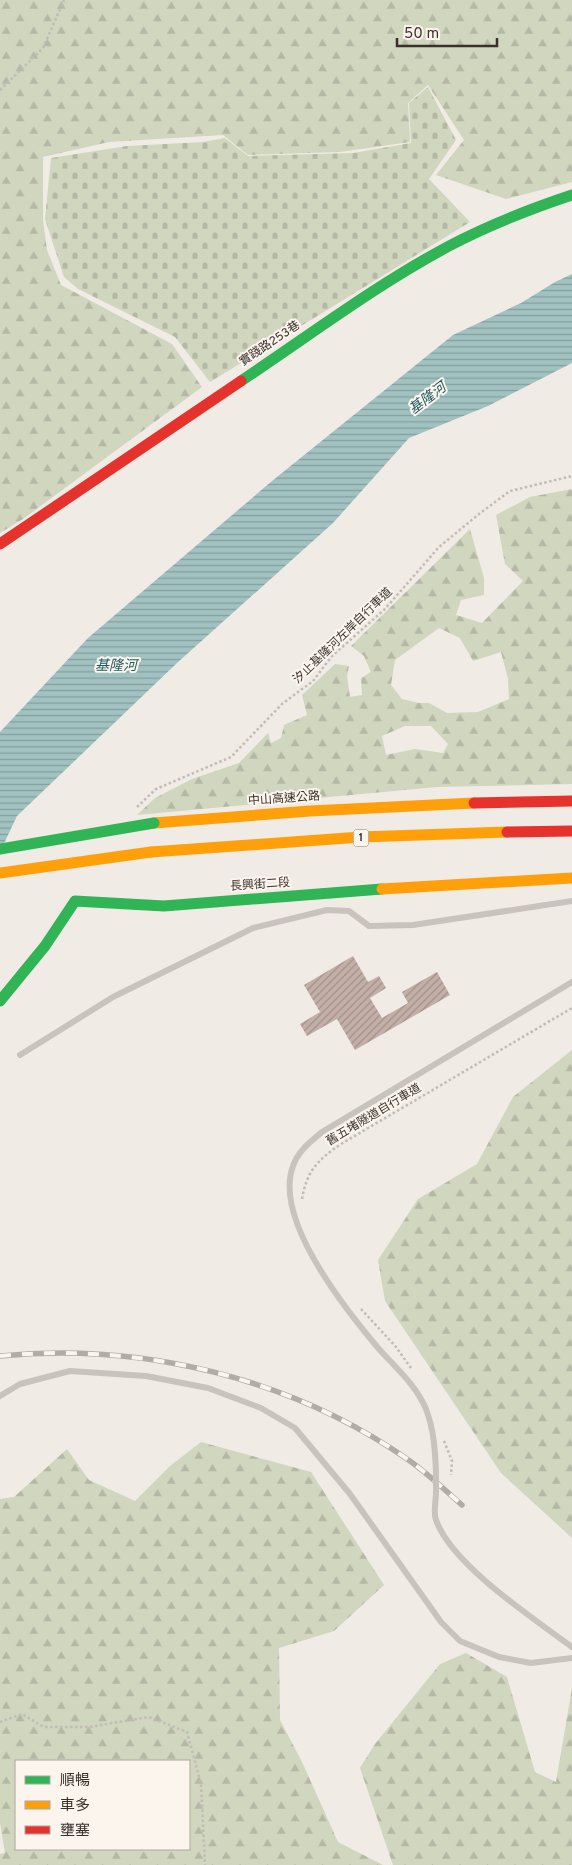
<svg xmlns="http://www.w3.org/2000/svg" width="572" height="1865" font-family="Overpass,'Noto Sans TC',sans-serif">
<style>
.forest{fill:url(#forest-firs);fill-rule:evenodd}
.cemetery{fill:url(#cemetery-stones)}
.water{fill:url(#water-rules)}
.building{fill:url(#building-hatch)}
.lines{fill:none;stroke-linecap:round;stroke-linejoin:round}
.path{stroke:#c2bbb6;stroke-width:2.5;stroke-dasharray:2.5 2.5;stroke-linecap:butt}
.lane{stroke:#c9c3be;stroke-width:6}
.fast{stroke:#30b455;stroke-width:11}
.slow{stroke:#ff9f0a;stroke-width:11}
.jam{stroke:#e5322d;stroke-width:11}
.rail-casing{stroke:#b1aca8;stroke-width:5.5}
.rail{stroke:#fbf5ee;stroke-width:4;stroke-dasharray:11;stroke-linecap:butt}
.lane-bridge{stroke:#c9c3be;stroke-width:6}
.fast-bridge{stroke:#30b455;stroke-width:11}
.slow-bridge{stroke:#ff9f0a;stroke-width:11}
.labels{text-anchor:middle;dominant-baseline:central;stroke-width:4;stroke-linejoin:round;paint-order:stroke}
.shield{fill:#fbf5ee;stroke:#756b66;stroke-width:1}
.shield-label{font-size:11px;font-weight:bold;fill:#3b302b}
.street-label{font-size:12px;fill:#3b302b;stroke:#fbf5ee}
.water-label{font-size:14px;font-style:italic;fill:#1f5a5e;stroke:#fbf5ee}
</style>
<defs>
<pattern id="forest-firs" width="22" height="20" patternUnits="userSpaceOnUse" patternTransform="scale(1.25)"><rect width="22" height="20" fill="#d1d6bf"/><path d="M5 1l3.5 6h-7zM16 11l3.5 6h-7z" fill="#b4b8a4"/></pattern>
<pattern id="cemetery-stones" width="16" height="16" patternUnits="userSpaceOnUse" patternTransform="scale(1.25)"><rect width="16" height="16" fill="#d1d6bf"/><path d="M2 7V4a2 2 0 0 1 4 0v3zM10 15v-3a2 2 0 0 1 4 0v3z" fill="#b4b8a4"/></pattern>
<pattern id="water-rules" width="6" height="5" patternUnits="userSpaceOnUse" patternTransform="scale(1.25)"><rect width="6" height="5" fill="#a1c2c1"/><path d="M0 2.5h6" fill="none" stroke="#849e9d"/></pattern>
<pattern id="building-hatch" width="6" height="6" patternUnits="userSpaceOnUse" patternTransform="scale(1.25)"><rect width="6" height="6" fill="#c3afa7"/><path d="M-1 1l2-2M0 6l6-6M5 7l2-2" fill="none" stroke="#a08f88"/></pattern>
</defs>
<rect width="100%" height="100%" fill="#f0ebe5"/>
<path class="forest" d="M0 0H572V182L506 199 436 175 464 140 428 85 408 103 410 142 340 152 248 155 223 135 109 142 43 157V220L47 250 61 285 172 344 202 387 23 519 0 533Z
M572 489V784L437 787 137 815 155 798 192 779 239 763 268 733 271 743 281 738 284 725 307 715 302 695 335 664 349 666 347 676 350 697 362 695 361 678 371 672 364 656 351 646 470 529 484 578V595L461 600 456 615 482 623 523 581 505 564 496 515 530 497ZM439 628 460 638 473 661 501 652 508 679 509 699 478 712 447 713 429 703H419L402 699 391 685 395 660ZM405 726H431L448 744 443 753 415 749 386 755 382 736Z
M572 1050V1538L501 1473 385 1301 378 1260 418 1199 477 1164 513 1097Z
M201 1442 311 1472 384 1585 334 1631 279 1648 280 1720 302 1762 338 1842 383 1865H0V1854L5 1853 0 1823V1499L14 1497 67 1449 89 1480 135 1501 170 1466ZM16 1761H189V1849H16Z
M466 1653 507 1677 535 1772 556 1782 572 1688V1865H393L360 1768 375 1744 440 1664Z"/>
<path class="cemetery" d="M428 87 456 140 429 179 470 222 210 382 175 337 78 289 64 277 45 219 51 158 127 146 203 142 225 138 248 156 353 153 411 143 409 103Z"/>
<path class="water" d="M572 274V363L488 406 409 438 333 523 177 663 17 816 0 852V732L88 638 272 481 453 335 521 303 555 282Z"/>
<path class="building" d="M353 956 368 982 379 976 386 988 370 998 382 1018 408 1003 402 992 437 972 450 995 355 1050 337 1019 307 1036 300 1024 320 1012 304 985Z"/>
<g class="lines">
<path class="path" d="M0 90 43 48 64 0
M137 807 156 789 231 757 282 704 313 681 331 657 385 609 439 547 479 514 510 491 572 476
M302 1199C307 1170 318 1160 341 1144L572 1008
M361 1309 396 1347 411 1368
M444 1441 452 1461 451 1475
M0 1722 22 1714 44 1727H89L149 1717 187 1732 201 1784 205 1865"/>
<path class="lane" d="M20 1055 113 997 253 928 327 910 349 911 369 926 413 925 572 901
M0 1396 20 1384 70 1371 146 1376 208 1388 261 1408 295 1428 350 1494 441 1622 460 1641 499 1657 531 1663 572 1658
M436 1472C435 1450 434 1430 426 1409 416 1385 396 1368 379 1349 346 1310 273 1220 293 1166 298 1151 310 1142 322 1132L572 982
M436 1493C436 1501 433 1512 436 1520 452 1565 533 1618 572 1647"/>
<path class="fast" d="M241 381C310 335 376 285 449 246 489 225 530 209 572 195
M0 1001 45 946 75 901 164 906 382 889"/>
<path class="slow" d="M154 823 310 811 474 803
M151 852 361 837 507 832
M382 889 572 878"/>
<path class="jam" d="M0 544 241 381
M474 803 572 801
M507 832 572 831"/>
<g class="rail-casing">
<path id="rail" d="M0 1356C142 1342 292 1378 410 1461 428 1474 445 1490 462 1505"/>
</g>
<use href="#rail" class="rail"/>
<path class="lane-bridge" d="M436 1472V1493"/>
<path class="fast-bridge" d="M0 849 154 823"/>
<path class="slow-bridge" d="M0 873 151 852"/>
</g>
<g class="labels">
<rect class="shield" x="353.5" y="829.5" width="15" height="17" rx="4"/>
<g class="shield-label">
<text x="361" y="838">1</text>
</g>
<g class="street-label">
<text transform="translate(270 344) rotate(-34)">實踐路253巷</text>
<text transform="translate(343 636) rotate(-44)">汐止基隆河左岸自行車道</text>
<text transform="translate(284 799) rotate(-4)">中山高速公路</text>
<text transform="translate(260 885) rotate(-4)">長興街二段</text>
<text transform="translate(374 1115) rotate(-31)">舊五堵隧道自行車道</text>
</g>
<g class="water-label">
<text transform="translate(428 399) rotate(-37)">基隆河</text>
<text x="116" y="666">基隆河</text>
</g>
</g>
<rect x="15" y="1760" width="175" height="90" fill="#fbf5ee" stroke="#aea6a0"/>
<rect x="25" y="1776" width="25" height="8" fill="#30b455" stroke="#aea6a0"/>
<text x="60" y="1785" font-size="15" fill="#3b302b">順暢</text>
<rect x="25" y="1801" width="25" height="8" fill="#ff9f0a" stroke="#aea6a0"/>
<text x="60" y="1810" font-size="15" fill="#3b302b">車多</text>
<rect x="25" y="1826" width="25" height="8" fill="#e5322d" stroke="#aea6a0"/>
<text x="60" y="1835" font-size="15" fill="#3b302b">壅塞</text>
<path d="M397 38v8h100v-8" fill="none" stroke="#3b302b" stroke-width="2.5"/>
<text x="404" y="38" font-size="15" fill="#3b302b" stroke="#fbf5ee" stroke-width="4" paint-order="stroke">50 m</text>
</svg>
